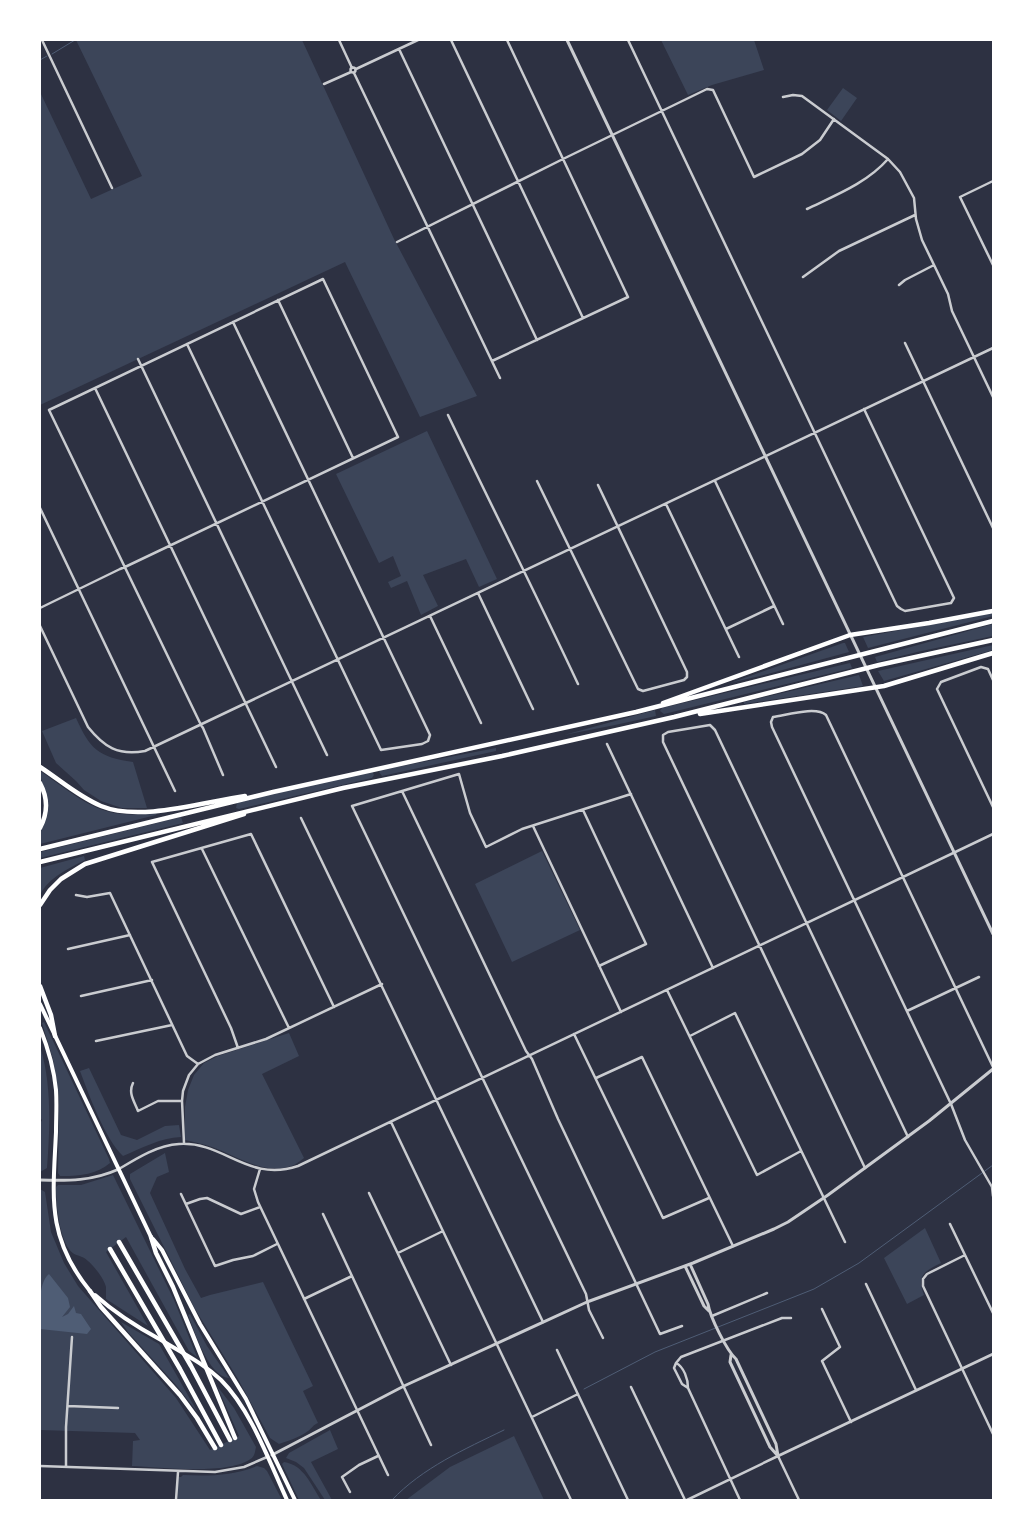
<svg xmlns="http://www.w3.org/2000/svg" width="1033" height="1540" font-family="Mulish,sans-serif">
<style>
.green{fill:#3c4559}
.water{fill:#4f5d75}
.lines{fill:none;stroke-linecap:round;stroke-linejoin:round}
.stream{stroke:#4f5d75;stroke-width:1}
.minor{stroke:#caccd0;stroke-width:2.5}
.tertiary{stroke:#caccd0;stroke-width:3}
.primary{stroke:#fff;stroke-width:4}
.trunk{stroke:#fff;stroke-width:4}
.motorway{stroke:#fff;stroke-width:4.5}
</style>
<rect width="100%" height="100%" fill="#2d3142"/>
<path class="green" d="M76 40H302L394 239 477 396 420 417 345 262 40 405V92L91 199 142 176Z
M661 40H754L764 70 712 85 688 95Z
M843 88 857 98 841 121 827 110Z
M427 431 497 579 479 587 466 559 423 575 438 606 421 615 407 581 391 588 388 582 401 576 393 556 379 563 336 474Z
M993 613V616L868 648 863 637Z
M993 624V636L917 652 877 662 875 657Z
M843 643H845L849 652 764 675 730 683Z
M993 645V650L884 681 878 671Z
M850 663 852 668 664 714 660 711 662 708Z
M859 675 863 686 744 704V702Z
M655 710 656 716 615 725 564 735Z
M76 718C90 749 98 757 133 762L147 808H122L101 801 84 790 76 781 56 763 42 731Z
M496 748V751L382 776 379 772 381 770Z
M40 771C60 784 86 807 110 812 125 816 142 814 157 813L156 815 40 844C40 840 39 835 40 832 42 823 47 819 48 809 49 795 40 784 40 771Z
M372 771 374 775 372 778 239 809 236 808 237 803 251 799Z
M181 817 183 823 40 858V852Z
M542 851 580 930 512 962 475 884Z
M84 856 85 860C68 869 49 877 40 895V868Z
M44 1022 109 1159 110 1163C97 1174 80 1176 64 1176H60L58 1173 59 1096 53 1059 42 1023Z
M289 1033 299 1056 262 1074 304 1158C301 1160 298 1163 294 1165 265 1177 238 1156 212 1147 204 1144 194 1142 185 1140V1107L188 1090 194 1075 204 1063 218 1056Z
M40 1046C52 1085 50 1127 47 1168L40 1172V1124L42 1120 40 1118Z
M89 1068 121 1135 137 1140 165 1126 179 1125 181 1137C160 1138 142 1148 123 1156 105 1139 89 1095 80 1071Z
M165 1153 169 1172 157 1177 150 1193 185 1269 201 1298 210 1295 263 1282 313 1386 303 1391 318 1423C313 1425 312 1428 308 1431 300 1437 288 1441 279 1444L270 1438 238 1379 195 1309 130 1179V1174Z
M113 1175 174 1300 197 1357 189 1351 126 1237 106 1252 148 1326 106 1299C106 1295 106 1291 106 1287 104 1278 90 1260 82 1257 77 1255 72 1254 69 1249 59 1235 56 1204 56 1187L58 1185H81Z
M40 1189 45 1192 51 1232 64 1263 78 1286 176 1398 210 1450 239 1436 217 1386 234 1408 256 1447C255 1451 255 1455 252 1458 229 1476 160 1467 132 1466L133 1441 140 1440 135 1433 40 1430Z
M925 1228 941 1263C925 1271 916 1275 924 1295L907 1304 884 1258Z
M190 1314 207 1346 229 1378C208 1376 195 1332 188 1315Z
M121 1322 159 1344 198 1413 176 1385 128 1332Z
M330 1430 338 1449 311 1462 332 1500H325L304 1468 296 1462 286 1458 289 1453Z
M514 1436 544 1500H406L450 1467Z
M284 1462C304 1465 311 1485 321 1500H299L282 1464Z
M257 1466 264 1468 267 1471 282 1500H178L177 1477H181L183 1475C209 1476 232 1476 257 1466Z"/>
<path class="water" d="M49 1274 68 1298 70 1307 62 1317 68 1314 74 1306 76 1313 81 1314 91 1329 87 1334 40 1329C40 1314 37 1284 49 1274Z"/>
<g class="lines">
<path class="stream" d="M52 54 75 40
M40 60 47 56
M584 1389 655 1352 814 1289 859 1263 993 1165
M392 1500C422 1468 465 1449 504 1430"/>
<path class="minor" d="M42 40 112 188
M339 40 352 68
M451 40 583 318
M628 40 897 606 901 609 905 611 951 603 954 598 864 409
M399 49 537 340
M350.5 70a2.5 2.5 0 1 1 5 0a2.5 2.5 0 1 1-5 0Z
M356 69 418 40
M354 73 500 378
M324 84 351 72
M783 97 793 95 802 96 888 159 900 172 914 198 916 219 922 240 948 294 952 311 993 397
M993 181 960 197 993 265
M807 209C836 195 867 183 888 159
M397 242 563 159 707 89 713 90 754 177 802 154 820 140 834 119
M803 277 839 251 915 215
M899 285 905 280 934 265
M278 300 353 458
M905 343 993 528
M187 344 381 750 422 744 428 741 430 735 233 322
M138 359 327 755
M492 361 628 297 507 40
M95 388 276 767
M448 415C491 505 536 594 578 684
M537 481 638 689 643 691 684 680 687 677V672L598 485
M715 481 783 624
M666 504 739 657
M40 508 175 791
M478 593 533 709
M40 608 120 569 125 567 398 437 323 279 49 410 201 725 203 728 223 775
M430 616 481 723
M40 626 88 727C104 747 118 756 145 751L993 348
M726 629 774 606
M993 680 988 669 981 667 941 682 937 689 993 807
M607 744 713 968
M402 791 526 1051 532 1059 558 1119 660 1334 682 1326
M583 810 646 944 599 966
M301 818 543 1322
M533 826 621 1012
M202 849 289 1028
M76 895 87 897 110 893 187 1056 198 1064
M68 949 130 935
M667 990 757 1175 801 1151
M81 996 152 980
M907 1011 979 977
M574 1034 663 1218 709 1198
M690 1036 735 1013 845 1242
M96 1041 172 1025
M238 1048 231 1028 152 862 251 834 334 1007
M993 1067 826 715C816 706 787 715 773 717L771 722 772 727 951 1104 965 1140 992 1187 993 1196
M596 1078 642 1057 733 1246
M133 1083C128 1093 134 1101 138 1111L158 1101H182
M391 1122 571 1500
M184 1143 182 1101 183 1091 189 1075 198 1064 215 1055 266 1039 382 984
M865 1168 663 742V735L668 732 710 725 715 730 908 1137
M119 1169C137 1158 158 1145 179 1144 224 1141 248 1183 298 1166L993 834
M260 1169 254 1189 258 1202 388 1475
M369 1193 451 1365
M181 1194 215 1266 233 1260 253 1256 277 1244
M186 1204 200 1199 207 1198 241 1214 260 1207
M323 1214 431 1445
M950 1224 993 1313
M398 1253 443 1231
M965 1255 927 1274 923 1279V1286L993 1434
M866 1284 916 1390
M304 1299 352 1276
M822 1309 840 1347 822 1361 851 1422
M712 1316 767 1293
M603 1338 589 1310 586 1294 352 806 459 774 470 813 486 847 522 829 631 794
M557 1350 628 1500
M676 1363C684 1367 688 1379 688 1388L740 1500
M676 1363 681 1357 782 1318H791
M676 1363 674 1368 682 1384 688 1388
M631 1387 685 1500
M68 1406 118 1408
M532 1417 578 1394
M40 1466 215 1472 244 1467 267 1457
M66 1466V1427L72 1337
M350 1492 342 1477 359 1465 378 1456
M176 1500 178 1472
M687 1500 778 1456 799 1500"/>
<path class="tertiary" d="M567 40 993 934
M40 1180C68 1181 93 1181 119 1169
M690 1264 708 1304C710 1317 727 1351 736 1359L776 1444 778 1456
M685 1266 704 1306 709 1311
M731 1355 730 1362 770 1447 778 1456
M272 1455 404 1386 587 1302 693 1263 774 1229 788 1222 828 1195 929 1121 993 1069
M778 1456 993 1354"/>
<path class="primary" d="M153 1239 162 1250 200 1324 246 1399 295 1500
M95 1295C115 1313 137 1327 161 1340 182 1353 203 1363 221 1380 251 1410 269 1461 287 1500"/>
<path class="trunk" d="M40 1004 151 1237
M40 1028C48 1048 54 1069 56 1090 57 1104 56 1118 56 1132 53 1197 46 1237 90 1291"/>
<path class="motorway" d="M663 703 850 635 929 623 993 611
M700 714 884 686 993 653
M40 767C60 780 79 797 101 806 140 822 203 802 245 796
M40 783C48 798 48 813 40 828
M40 849 273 792 636 712 993 621
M40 862 343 788 502 756 674 717 879 665 993 640
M40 905 50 890 61 879 85 864 244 814
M40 986 51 1015 55 1036
M151 1237 156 1253 173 1287 235 1438
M119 1242 191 1366 230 1440
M110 1249 180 1369 221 1445
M90 1291 101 1307 180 1395 197 1418 215 1448"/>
</g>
<rect width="1033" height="1540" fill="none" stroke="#ffffff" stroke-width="82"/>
</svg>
